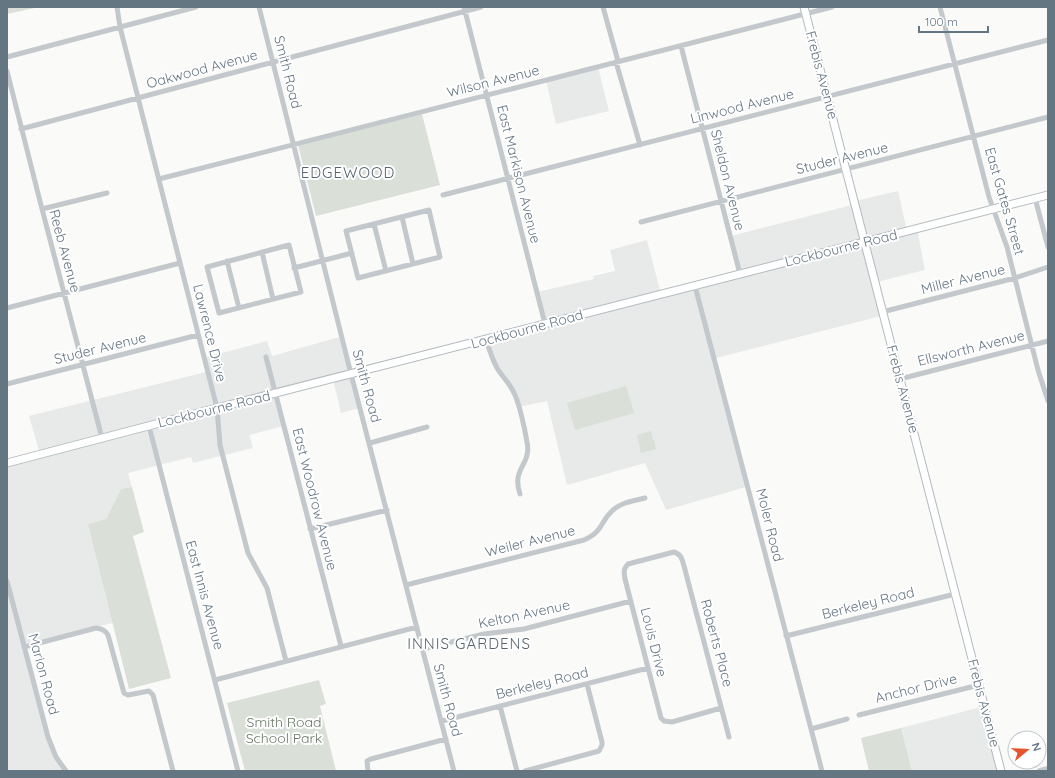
<svg xmlns="http://www.w3.org/2000/svg" width="1055" height="778" font-family="Quicksand,sans-serif">
<style>
.built{fill:#e8e9e9}
.green{fill:#dadfd7}
.lines{fill:none;stroke-linecap:round;stroke-linejoin:round}
.secondary-casing{stroke:#b3babf;stroke-width:9}
.minor{stroke:#c3c8cc;stroke-width:5}
.tertiary{stroke:#c3c8cc;stroke-width:6}
.secondary{stroke:#fff;stroke-width:7}
.labels{text-anchor:middle;dominant-baseline:central;stroke-width:4;stroke-linejoin:round;paint-order:stroke}
.street-label{font-size:14px;fill:#657683;stroke:#fff}
.park-label{font-size:14px;fill:#687a64;stroke:#fff}
.neighbourhood-label{font-size:15px;letter-spacing:1px;fill:#57646e;stroke:#fff}
</style>
<rect width="100%" height="100%" fill="#fafaf8"/>
<path class="built" d="M598 67 609 111 556 124 546 80Z
M898 191 907 231 917 229 925 270 877 282 885 315 712 359 746 487 666 510 645 463 567 485 547 401 519 407 492 357 486 339 544 324 537 292 594 279 593 276 615 271 610 250 647 240 661 294 740 274 731 236 848 206 855 201Z
M343 336 360 408 341 413 333 379 276 393 284 426 249 435 253 448 193 463 191 457 128 473 132 487 121 489 106 519 89 524 113 623 24 644 51 742 66 771H7V464L40 454 29 416 206 372 203 358 267 341 272 356Z
M985 706 1001 771H912L901 728Z"/>
<path class="green" d="M7 7H39L7 14Z
M422 114 440 185 316 216 298 145Z
M626 386 634 413 575 430 567 403Z
M651 431 653 440 639 444 637 435Z
M654 440 656 449 641 453 639 444Z
M132 487 144 532 133 536 171 678 129 689 88 524 106 519 121 489Z
M319 680 326 704 320 706 336 771H245L227 703Z
M901 728 912 771H869L861 738Z"/>
<g class="lines">
<g class="secondary-casing">
<path id="secondary" d="M804 7 1001 771
M7 463 217 408 1048 195"/>
</g>
<path class="minor" d="M117 7 120 27 217 408 220 445 248 553 267 588 286 661
M259 7 351 374 454 771
M464 7 545 324
M603 7 618 61
M940 7 989 197 1007 247 1038 370 1048 401
M681 46 740 274
M7 57 196 7
M616 62 640 145
M7 71 42 209 102 438
M21 129 481 7
M159 179 832 7
M443 195 1048 40
M1035 198 1048 247
M42 209 107 193
M429 210 440 257 358 278 346 231Z
M402 217 413 264
M641 222 1048 117
M374 224 386 271
M289 245 301 292 219 313 207 267Z
M262 252 273 299
M227 261 239 308
M294 268 352 253
M695 286 822 771
M7 308 180 263
M882 312 1015 278 1048 267
M486 339C489 349 492 359 497 368 502 376 509 383 513 391 519 401 525 430 527 442 532 465 511 468 520 494
M266 357 341 646
M900 379 1048 341
M7 384 198 335
M149 426 238 771
M370 443 427 427
M310 529 387 510
M7 581 48 737 56 757 66 771
M406 585 584 540C603 532 600 522 612 511 621 502 634 501 645 498
M786 636 955 594
M24 647 96 628C102 629 105 630 108 635L124 693 128 695 149 691 153 695 173 771
M423 649 484 634 524 629 631 601
M215 680 417 627
M500 706 517 771
M721 708 672 722 664 721 661 718 625 579C624 572 623 569 628 564L674 552C681 554 682 559 684 566L729 737
M859 715 979 685
M442 721 648 668
M811 729 847 719
M368 771 367 761 371 759 446 739
M525 771 599 751 602 745V742L587 684"/>
<path class="tertiary" d="M1040 771 1048 769"/>
<use href="#secondary" class="secondary"/>
</g>
<g class="labels">
<g class="street-label">
<text transform="translate(202 69) rotate(-15)">Oakwood Avenue</text>
<text transform="translate(288 72) rotate(76)">Smith Road</text>
<text transform="translate(822 75) rotate(75)">Frebis Avenue</text>
<text transform="translate(493 81) rotate(-14)">Wilson Avenue</text>
<text transform="translate(742 106) rotate(-14)">Linwood Avenue</text>
<text transform="translate(842 158) rotate(-14)">Studer Avenue</text>
<text transform="translate(519 174) rotate(76)">East Markison Avenue</text>
<text transform="translate(728 180) rotate(76)">Sheldon Avenue</text>
<text transform="translate(1005 201) rotate(74)">East Gates Street</text>
<text transform="translate(841 248) rotate(-14)">Lockbourne Road</text>
<text transform="translate(65 251) rotate(75)">Reeb Avenue</text>
<text transform="translate(963 279) rotate(-14)">Miller Avenue</text>
<text transform="translate(527 329) rotate(-15)">Lockbourne Road</text>
<text transform="translate(210 333) rotate(76)">Lawrence Drive</text>
<text transform="translate(100 348) rotate(-14)">Studer Avenue</text>
<text transform="translate(971 348) rotate(-14)">Ellsworth Avenue</text>
<text transform="translate(367 386) rotate(75)">Smith Road</text>
<text transform="translate(903 389) rotate(75)">Frebis Avenue</text>
<text transform="translate(214 409) rotate(-14)">Lockbourne Road</text>
<text transform="translate(315 499) rotate(76)">East Woodrow Avenue</text>
<text transform="translate(770 525) rotate(76)">Moler Road</text>
<text transform="translate(530 541) rotate(-14)">Weiler Avenue</text>
<text transform="translate(205 595) rotate(75)">East Innis Avenue</text>
<text transform="translate(868 603) rotate(-14)">Berkeley Road</text>
<text transform="translate(524 614) rotate(-12)">Kelton Avenue</text>
<text transform="translate(654 642) rotate(76)">Louis Drive</text>
<text transform="translate(717 643) rotate(75)">Roberts Place</text>
<text transform="translate(44 674) rotate(75)">Marion Road</text>
<text transform="translate(542 683) rotate(-14)">Berkeley Road</text>
<text transform="translate(916 688) rotate(-14)">Anchor Drive</text>
<text transform="translate(448 700) rotate(75)">Smith Road</text>
<text transform="translate(984 703) rotate(75)">Frebis Avenue</text>
</g>
<g class="park-label">
<text x="284" y="722">Smith Road<tspan x="284" dy="16">School Park</tspan></text>
</g>
<g class="neighbourhood-label">
<text x="348" y="172">EDGEWOOD</text>
<text x="469" y="643">INNIS GARDENS</text>
</g>
</g>
<rect width="1055" height="778" fill="none" stroke="#657683" stroke-width="16"/>
<g transform="translate(1027 750) rotate(72)"><circle r="19" fill="#ffffff" stroke="#c1c8cd"/>
<path d="M0-3L7 15L0 10L-7 15Z" fill="#e4572e"/>
<text y="-6" font-size="11" font-weight="bold" text-anchor="middle" fill="#657683">N</text>
</g>
<path d="M919 26v6h69v-6" fill="none" stroke="#657683" stroke-width="2"/>
<text x="925" y="26" font-size="12" fill="#657683" stroke="#ffffff" stroke-width="3" paint-order="stroke">100 m</text>
</svg>
